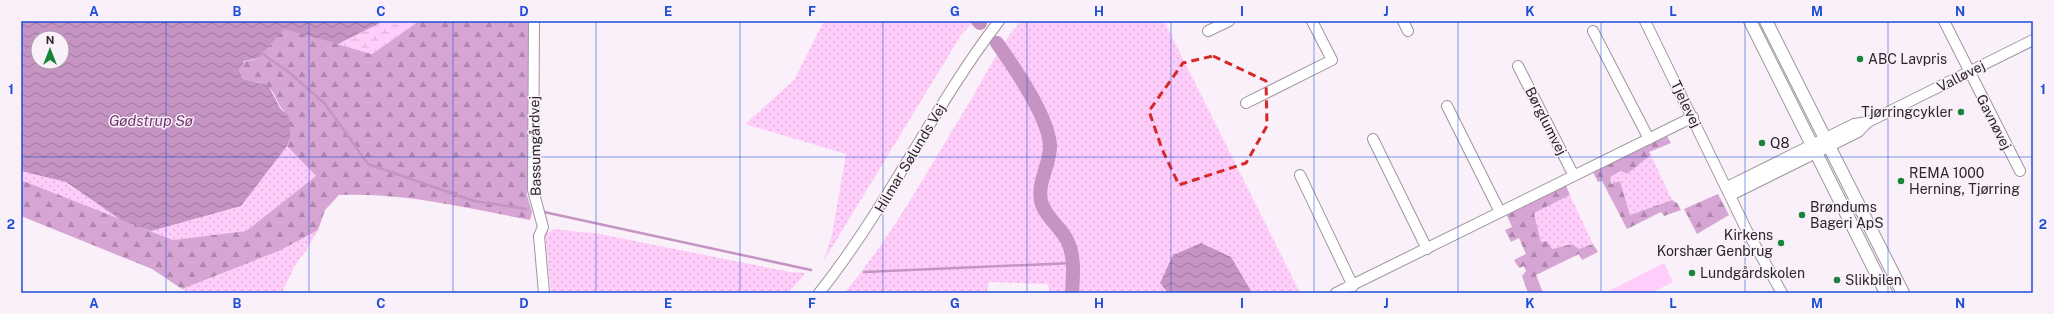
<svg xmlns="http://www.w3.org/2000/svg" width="2054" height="314" font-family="'Public Sans',sans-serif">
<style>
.grass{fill:url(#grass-dots)}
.forest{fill:url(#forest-firs)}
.wetland{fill:url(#wetland-marsh)}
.pitch{fill:#fecdfa}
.water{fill:url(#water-waves);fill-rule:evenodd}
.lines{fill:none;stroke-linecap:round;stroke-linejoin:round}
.stream{stroke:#c594c2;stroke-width:2.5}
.river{stroke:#c594c2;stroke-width:14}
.minor-casing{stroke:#9f969e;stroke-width:12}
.major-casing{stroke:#9f969e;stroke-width:14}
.minor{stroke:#fff;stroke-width:10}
.major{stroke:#fff;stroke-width:12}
.marked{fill:none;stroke:#d62828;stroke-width:3;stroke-dasharray:8 5;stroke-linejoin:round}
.grid{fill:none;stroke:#1d4ed8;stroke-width:1;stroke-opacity:0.55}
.poi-dot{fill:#17843a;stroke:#faf0f9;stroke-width:1.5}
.labels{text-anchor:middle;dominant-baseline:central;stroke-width:3;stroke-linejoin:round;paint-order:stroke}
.poi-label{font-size:14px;fill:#2a2629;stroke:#faf0f9;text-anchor:start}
.street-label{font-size:14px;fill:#2a2629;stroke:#faf0f9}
.water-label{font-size:15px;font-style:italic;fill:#743772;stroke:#faf0f9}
.neatline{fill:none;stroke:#1d4ed8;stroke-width:1.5}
.grid-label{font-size:13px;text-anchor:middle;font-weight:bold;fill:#1d4ed8}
</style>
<defs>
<pattern id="grass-dots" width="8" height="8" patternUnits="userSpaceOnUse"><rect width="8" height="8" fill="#fecdfa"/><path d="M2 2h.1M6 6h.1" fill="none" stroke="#dab0d6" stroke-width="1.8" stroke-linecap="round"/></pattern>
<pattern id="forest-firs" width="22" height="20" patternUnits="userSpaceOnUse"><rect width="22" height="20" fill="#d7a5d4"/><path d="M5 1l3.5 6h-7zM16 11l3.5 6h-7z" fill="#af86ac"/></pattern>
<pattern id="wetland-marsh" width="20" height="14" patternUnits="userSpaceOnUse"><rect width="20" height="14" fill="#fecdfa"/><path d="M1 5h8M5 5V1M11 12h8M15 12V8" fill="none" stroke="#dab0d6"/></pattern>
<pattern id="water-waves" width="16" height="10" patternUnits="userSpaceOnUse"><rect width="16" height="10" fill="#c594c2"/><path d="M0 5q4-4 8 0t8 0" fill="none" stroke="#a0799e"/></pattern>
</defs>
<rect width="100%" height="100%" fill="#faf0f9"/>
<path class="grass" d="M824 21H974L961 35 823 262 832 235 846 154 745 124 794 80Z
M1021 21H1164L1300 293H1050L1048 284 989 282 987 293H844C895 233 931 164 972 98 987 72 1001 43 1021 21Z
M287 146 316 176 246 231 173 240 151 231 241 206Z
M1651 155 1672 200 1630 215 1620 181 1611 184 1610 177 1621 171 1627 174Z
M21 171 66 182 121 220 21 180Z
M1570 195 1593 244 1578 250 1572 244 1552 249 1541 242 1534 213Z
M554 229 600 234 790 272 806 273 788 293H551L545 234Z
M318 230 308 248 294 267 282 293H189L182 289 279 251Z"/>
<path class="forest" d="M419 21H533L527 195 532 212 530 220C467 208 404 192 339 195L325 210 318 230 279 251 182 289 152 269 21 216V180L173 240 246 231 316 176 287 146 290 138 284 111C278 105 276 97 272 91 267 82 252 82 243 79L239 70C242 58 250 62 259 58L284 28 372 54Z
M1667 136 1671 143 1649 152 1651 155 1627 174 1621 171 1610 177 1611 184 1620 181 1630 215 1672 200 1677 203 1681 210 1664 216 1661 212 1627 229 1602 181 1598 182 1593 172Z
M1564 181 1570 195 1534 213 1541 242 1547 241 1552 249 1572 244 1579 249 1593 244 1598 252 1582 260 1579 254 1536 275 1543 293H1528L1522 276 1526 271 1524 266 1519 268 1514 260 1526 254 1519 238 1511 242 1505 230 1512 227 1505 211Z
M1718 194 1729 215 1697 234 1684 209Z"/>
<path class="wetland" d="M384 21H419L372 54 338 44Z"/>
<path class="pitch" d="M1664 263 1673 282 1651 293H1605Z"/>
<path class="water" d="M21 21H384L338 44 284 29 259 58 244 61 239 70 243 79 268 85 280 108 290 118V138L287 146 241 206 151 231 121 220 66 182 21 171ZM38 38H62V62H38Z
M1201 243 1231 257 1251 291 1249 293H1168L1160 283 1173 255Z"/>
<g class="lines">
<path class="stream" d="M260 52 290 73 325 104 368 164 474 201 526 209
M544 212 811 270
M864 272 1073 263"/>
<path class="river" d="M978 21 980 23
M997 43C1014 67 1048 116 1050 145 1051 163 1037 181 1041 201 1044 216 1062 228 1068 242 1075 258 1073 276 1072 293"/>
<g class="minor-casing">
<path id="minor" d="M534 21 533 190 543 227 539 236 544 293
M1403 21 1408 31
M1645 21 1747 231 1782 293
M1944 21 2020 171
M1208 31 1229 21
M1593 31 1649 139
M1518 66 1574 176
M1246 103 1332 60 1312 21
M1447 106 1500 212
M1373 139 1427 249
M1300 175 1353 286
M1727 187 1854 124 1868 122 2033 40
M1731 195 1858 132 1868 122
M819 293C887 208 933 107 999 21
M1336 293 1693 117"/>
</g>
<g class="major-casing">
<path id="major" d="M1750 21 1886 293
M1766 21 1903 293"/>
</g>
<use href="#minor" class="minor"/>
<use href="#major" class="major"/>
</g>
<path class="marked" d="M1213 56 1266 81 1267 126 1246 163 1179 185 1162 149 1149 111 1183 63Z"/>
<path class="grid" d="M166 21V293M309 21V293M453 21V293M596 21V293M740 21V293M883 21V293M1027 21V293M1171 21V293M1314 21V293M1458 21V293M1601 21V293M1745 21V293M1888 21V293M21 157H2033"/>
<g class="poi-dot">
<circle cx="1860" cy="59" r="4"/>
<circle cx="1961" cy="112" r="4"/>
<circle cx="1762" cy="143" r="4"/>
<circle cx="1901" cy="181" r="4"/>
<circle cx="1802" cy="215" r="4"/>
<circle cx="1781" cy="243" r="4"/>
<circle cx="1692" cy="273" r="4"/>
<circle cx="1837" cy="280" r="4"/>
</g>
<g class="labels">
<g class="poi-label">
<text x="1868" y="59">ABC Lavpris</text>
<text x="1953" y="112" text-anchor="end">Tjørringcykler</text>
<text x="1770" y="143">Q8</text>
<text x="1909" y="173">REMA 1000<tspan x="1909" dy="16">Herning, Tjørring</tspan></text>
<text x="1810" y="207">Brøndums<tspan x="1810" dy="16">Bageri ApS</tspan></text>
<text x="1773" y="235" text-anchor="end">Kirkens<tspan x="1773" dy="16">Korshær Genbrug</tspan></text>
<text x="1700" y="273">Lundgårdskolen</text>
<text x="1845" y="280">Slikbilen</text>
</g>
<g class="street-label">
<text transform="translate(1961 76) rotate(-27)">Valløvej</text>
<text transform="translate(1686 104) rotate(64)">Tjelevej</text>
<text transform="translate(1546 121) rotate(63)">Børglumvej</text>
<text transform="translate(1994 122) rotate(63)">Gavnøvej</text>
<text transform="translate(535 146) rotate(-91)">Bassumgårdvej</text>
<text transform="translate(910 158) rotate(-59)">Hilmar Sølunds Vej</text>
</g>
<g class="water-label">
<text x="151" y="120">Gødstrup Sø</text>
</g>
</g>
<rect width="2054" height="314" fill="none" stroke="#faf0f9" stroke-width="44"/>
<g transform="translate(50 50)"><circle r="19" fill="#faf0f9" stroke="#a79fa6"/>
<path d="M0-3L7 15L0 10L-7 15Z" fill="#17843a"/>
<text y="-6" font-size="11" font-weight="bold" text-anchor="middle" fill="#2a2629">N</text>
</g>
<rect x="22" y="22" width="2010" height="270" class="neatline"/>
<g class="grid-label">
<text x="94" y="16">A</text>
<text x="237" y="16">B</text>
<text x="381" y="16">C</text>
<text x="524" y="16">D</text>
<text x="668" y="16">E</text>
<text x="812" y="16">F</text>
<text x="955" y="16">G</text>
<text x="1099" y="16">H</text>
<text x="1242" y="16">I</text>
<text x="1386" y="16">J</text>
<text x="1530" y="16">K</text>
<text x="1673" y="16">L</text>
<text x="1817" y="16">M</text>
<text x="1960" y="16">N</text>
<text x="11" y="94">1</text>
<text x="2043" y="94">1</text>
<text x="11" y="229">2</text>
<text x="2043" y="229">2</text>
<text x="94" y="308">A</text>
<text x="237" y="308">B</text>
<text x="381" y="308">C</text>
<text x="524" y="308">D</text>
<text x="668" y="308">E</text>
<text x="812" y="308">F</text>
<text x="955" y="308">G</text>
<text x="1099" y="308">H</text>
<text x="1242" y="308">I</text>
<text x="1386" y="308">J</text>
<text x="1530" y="308">K</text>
<text x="1673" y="308">L</text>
<text x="1817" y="308">M</text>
<text x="1960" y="308">N</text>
</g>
</svg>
